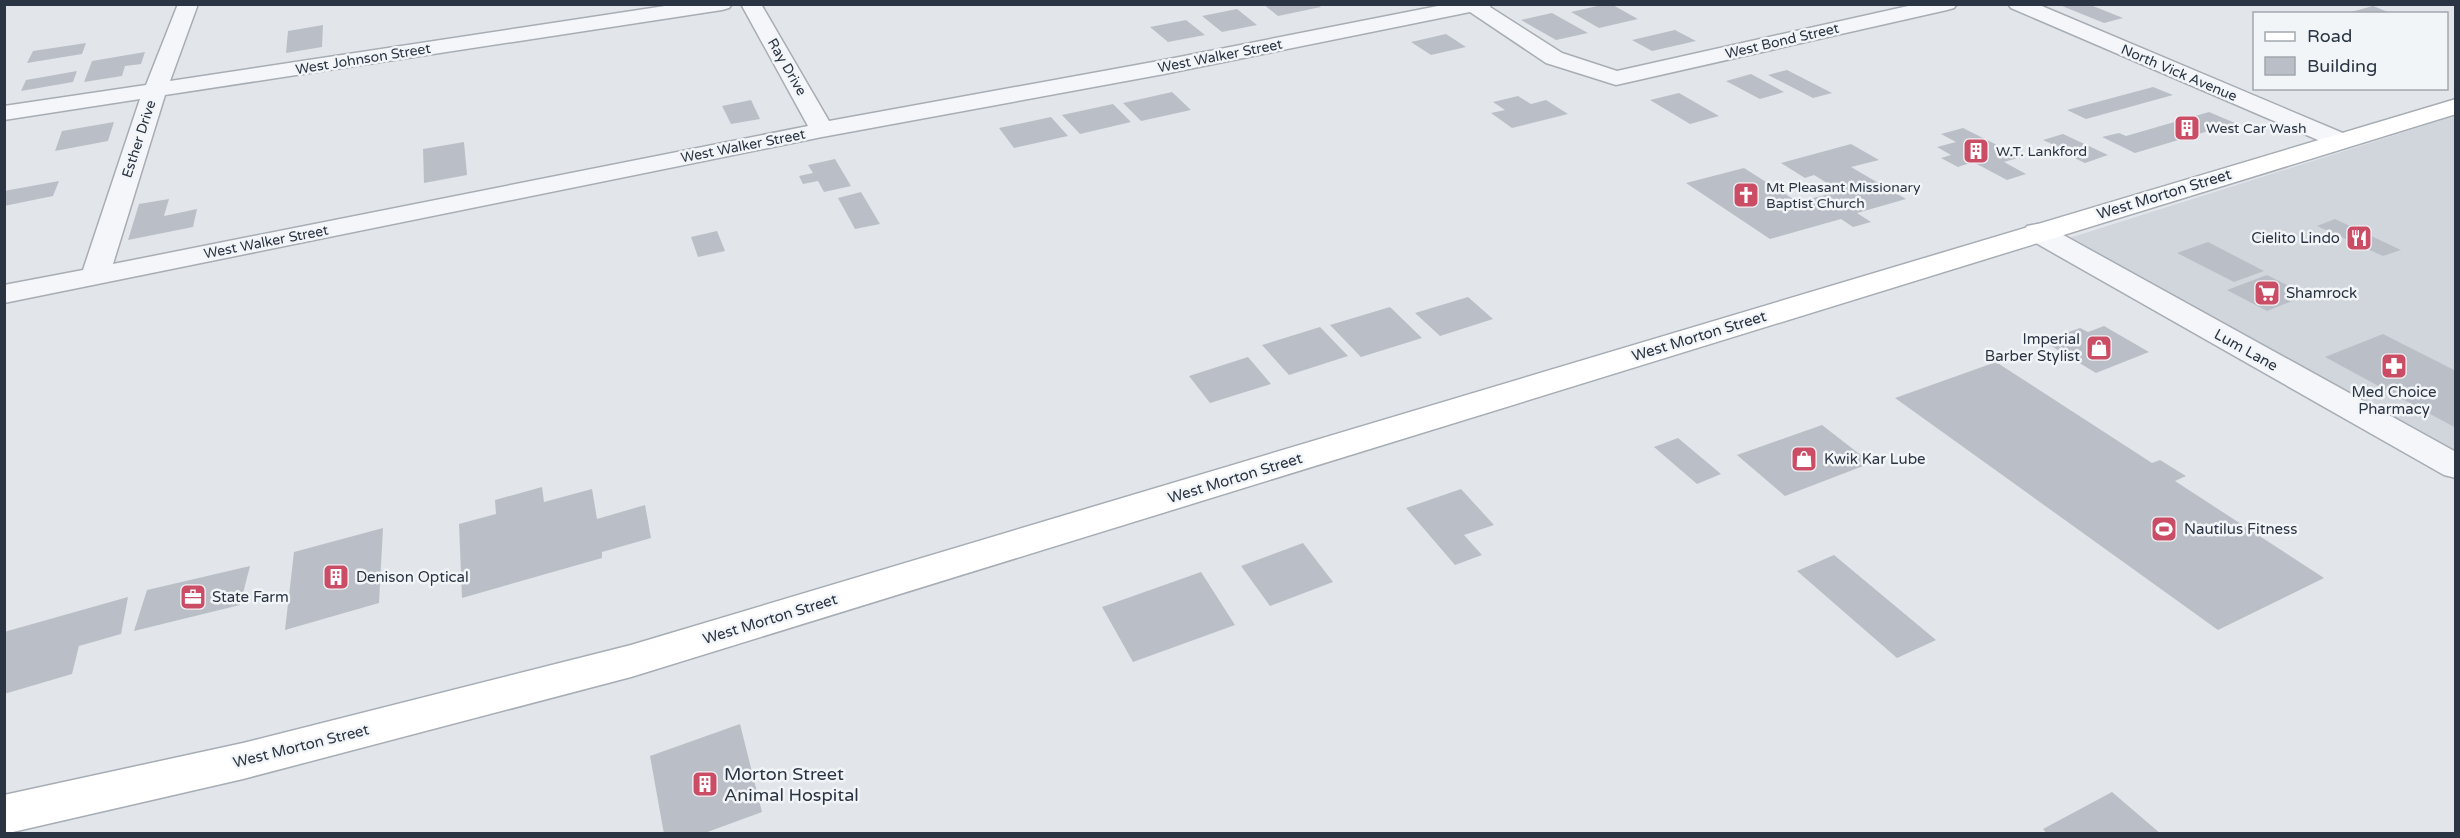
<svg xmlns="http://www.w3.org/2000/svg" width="2460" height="838" font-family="'Varela Round',sans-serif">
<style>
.built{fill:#d1d5dc}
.building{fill:#babfc7}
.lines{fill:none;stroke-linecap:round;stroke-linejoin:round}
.street-casing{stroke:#a7adb4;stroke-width:3}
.secondary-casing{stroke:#a7adb4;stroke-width:3}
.street{fill:#f5f6f9;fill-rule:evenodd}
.secondary{fill:#fff;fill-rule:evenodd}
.labels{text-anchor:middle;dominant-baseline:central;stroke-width:5;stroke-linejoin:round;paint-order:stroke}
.far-street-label{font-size:14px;fill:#2b3442;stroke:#f2f5f8}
.far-poi-label{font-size:14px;fill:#2b3442;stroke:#f2f5f8;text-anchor:start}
.street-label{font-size:15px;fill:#2b3442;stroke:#f2f5f8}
.poi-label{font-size:15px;fill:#2b3442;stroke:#f2f5f8;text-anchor:start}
.near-poi-label{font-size:18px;fill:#2b3442;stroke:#f2f5f8;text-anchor:start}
</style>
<rect width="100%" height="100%" fill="#e2e6ea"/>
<path class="built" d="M2455 116V456L2063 240Z"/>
<path class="building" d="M1263 4H1317L1321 7 1278 16Z
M1606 4H1611L1638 19 1599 28 1571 12Z
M2069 4H2088L2123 18 2104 23 2062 6Z
M2373 6 2393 14H2347V13Z
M1237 9 1257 25 1222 32 1202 16Z
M1552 13 1588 33 1556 40 1521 20Z
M1186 20 1205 35 1168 42 1150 27Z
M323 25 322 47 286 53 288 31Z
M1675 30 1696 41 1652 51 1632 40Z
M1446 34 1466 47 1431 55 1411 42Z
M86 43 82 54 27 63 33 51Z
M145 52 141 64 125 66 122 76 84 82 92 61Z
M1787 70 1832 93 1813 98 1768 75Z
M77 71 73 82 21 91 26 80Z
M1751 74 1784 92 1760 99 1726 81Z
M2153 87 2173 95 2086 119 2067 110Z
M1172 92 1191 110 1141 121 1123 103Z
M1679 93 1719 116 1690 124 1650 100Z
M1518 96 1531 104 1546 100 1568 114 1512 128 1491 113 1505 110 1493 102Z
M751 100 760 119 731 124 722 106Z
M1113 104 1131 122 1080 134 1062 115Z
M2209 112 2235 123 2135 153 2102 137 2119 133 2126 136Z
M1051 117 1068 136 1014 148 999 128Z
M114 122 108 141 55 151 62 131Z
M1963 128 2021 157 2004 162 2026 174 2007 180 1973 162 1958 167 1941 158 1951 155 1937 147 1956 142 1941 134Z
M2063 134 2108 155 2085 163 2049 146 2054 145 2043 140Z
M464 142 467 175 424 183 423 149Z
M1851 144 1879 160 1851 167 1906 199 1857 213 1871 222 1853 227 1841 219 1770 239 1686 183 1744 168 1798 202 1840 191 1814 175 1805 178 1781 163Z
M835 159 851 186 824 192 818 181 803 184 799 176 813 173 808 165Z
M59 181 53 196 4 206V191Z
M861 192 880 224 855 229 838 198Z
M169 199 164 216 197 209 193 227 128 240 139 204Z
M2335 219 2401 250 2383 256 2317 226Z
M717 231 725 251 698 257 691 237Z
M2208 242 2264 271 2234 282 2177 253Z
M2267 275 2307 295 2267 311 2227 290Z
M1468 297 1493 319 1440 336 1415 313Z
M1390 307 1422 338 1361 357 1330 325Z
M2104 326 2149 352 2096 373 2048 344 2065 338 2060 335 2080 328 2088 332Z
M1320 327 1348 356 1289 375 1262 345Z
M2383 334 2456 371V428L2325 357Z
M1248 357 1271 384 1210 403 1189 376Z
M1996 362 2152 463 2160 460 2186 476 2175 481 2324 578 2218 630 1895 398Z
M1822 425 1871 463 1785 496 1737 455Z
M1678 438 1721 474 1697 484 1654 447Z
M542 487 544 502 592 489 597 519 645 505 651 538 602 552V558L462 598 459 524 496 514 495 500Z
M1461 489 1494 525 1464 535 1482 555 1455 565 1406 508Z
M383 528 379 603 285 630 294 552Z
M1303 543 1333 582 1270 606 1241 566Z
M1834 555 1936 640 1897 658 1797 571Z
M250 566 240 605 134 631 147 590Z
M1201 572 1235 625 1133 662 1102 607Z
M128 597 121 634 79 646 72 674 4 694V632Z
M740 724 762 812 702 834H664L650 756Z
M2112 792 2161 834H2047L2043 829Z"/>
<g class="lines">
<g class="street-casing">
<path id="street" d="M178 4H198L170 81 678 4H732L729 8 722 10 165 95 113 264 808 126 741 4H761L829 121 1164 60 1448 4H1492L1490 7 1562 53 1617 71 1917 4H1957L1954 8 1947 10 1616 85 1546 63 1470 12 1164 74 822 137 4 303V285L83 270 140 99 4 120V106L146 85Z
M2008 4H2037L2350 136 2353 141 2350 146 2341 148 2332 146 2011 8Z
M2037 224 2047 226 2456 452V478L2444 475 2027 238 2023 232 2027 226Z"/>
</g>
<g class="secondary-casing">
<path id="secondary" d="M2456 99V114L631 677 243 779 4 834V795L243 743 631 645Z"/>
</g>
<use href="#street" class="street"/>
<use href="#secondary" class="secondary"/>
</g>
<defs>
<g id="building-square" transform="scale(1.35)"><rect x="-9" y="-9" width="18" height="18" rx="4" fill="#cb4c65" stroke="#f2f5f8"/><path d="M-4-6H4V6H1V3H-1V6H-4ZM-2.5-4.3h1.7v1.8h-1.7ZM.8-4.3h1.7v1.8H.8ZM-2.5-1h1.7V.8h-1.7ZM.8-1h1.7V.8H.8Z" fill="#fff"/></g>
<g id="church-square" transform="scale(1.35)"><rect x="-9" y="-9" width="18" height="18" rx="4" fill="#cb4c65" stroke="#f2f5f8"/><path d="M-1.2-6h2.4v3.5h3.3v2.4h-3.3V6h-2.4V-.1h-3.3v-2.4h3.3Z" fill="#fff"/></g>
<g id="restaurant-square" transform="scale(1.35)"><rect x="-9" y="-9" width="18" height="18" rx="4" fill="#cb4c65" stroke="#f2f5f8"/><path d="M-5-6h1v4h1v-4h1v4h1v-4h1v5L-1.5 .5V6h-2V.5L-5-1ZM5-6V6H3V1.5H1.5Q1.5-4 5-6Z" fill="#fff"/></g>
<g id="supermarket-square" transform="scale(1.35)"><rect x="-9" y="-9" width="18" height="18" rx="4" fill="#cb4c65" stroke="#f2f5f8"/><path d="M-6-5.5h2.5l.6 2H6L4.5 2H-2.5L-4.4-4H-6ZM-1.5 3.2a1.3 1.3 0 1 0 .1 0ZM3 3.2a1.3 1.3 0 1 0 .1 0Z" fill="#fff"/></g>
<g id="shop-square" transform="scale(1.35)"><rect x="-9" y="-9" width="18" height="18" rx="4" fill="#cb4c65" stroke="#f2f5f8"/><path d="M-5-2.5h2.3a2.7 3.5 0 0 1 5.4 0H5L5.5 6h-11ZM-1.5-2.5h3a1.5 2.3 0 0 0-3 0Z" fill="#fff"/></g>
<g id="pharmacy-square" transform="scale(1.35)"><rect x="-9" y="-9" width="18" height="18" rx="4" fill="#cb4c65" stroke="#f2f5f8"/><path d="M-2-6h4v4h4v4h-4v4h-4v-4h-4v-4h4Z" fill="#fff"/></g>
<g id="stadium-square" transform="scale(1.35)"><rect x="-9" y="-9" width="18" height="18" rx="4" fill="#cb4c65" stroke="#f2f5f8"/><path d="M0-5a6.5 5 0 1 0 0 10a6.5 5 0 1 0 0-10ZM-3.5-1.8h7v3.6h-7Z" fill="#fff"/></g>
<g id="office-square" transform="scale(1.35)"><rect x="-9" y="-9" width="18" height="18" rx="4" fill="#cb4c65" stroke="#f2f5f8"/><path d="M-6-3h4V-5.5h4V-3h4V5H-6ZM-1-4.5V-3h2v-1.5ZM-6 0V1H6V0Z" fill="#fff"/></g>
</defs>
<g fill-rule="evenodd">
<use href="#building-square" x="2187" y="128"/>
<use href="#building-square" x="1976" y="151"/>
<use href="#church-square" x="1746" y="195"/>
<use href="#restaurant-square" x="2359" y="238"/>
<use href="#supermarket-square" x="2267" y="293"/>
<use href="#shop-square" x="2099" y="348"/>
<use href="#pharmacy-square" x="2394" y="366"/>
<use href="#shop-square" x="1804" y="459"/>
<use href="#stadium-square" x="2164" y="529"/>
<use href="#building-square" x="336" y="577"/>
<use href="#office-square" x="193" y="597"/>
<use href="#building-square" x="705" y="784"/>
</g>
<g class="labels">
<g class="far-street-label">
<text transform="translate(1782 41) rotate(-13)">West Bond Street</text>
<text transform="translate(1220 56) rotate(-11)">West Walker Street</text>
<text transform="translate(363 59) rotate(-9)">West Johnson Street</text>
<text transform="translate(787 67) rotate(60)">Ray Drive</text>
<text transform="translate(2179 73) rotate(23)">North Vick Avenue</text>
<text transform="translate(139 139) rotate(-72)">Esther Drive</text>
<text transform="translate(743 146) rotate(-11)">West Walker Street</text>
<text transform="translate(266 242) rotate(-11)">West Walker Street</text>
</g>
<g class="far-poi-label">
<text x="2206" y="128">West Car Wash</text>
<text x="1996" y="151">W.T. Lankford</text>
<text x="1766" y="187">Mt Pleasant Missionary<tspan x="1766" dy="16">Baptist Church</tspan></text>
</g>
<g class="street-label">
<text transform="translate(2164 194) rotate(-17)">West Morton Street</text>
<text transform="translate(1699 336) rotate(-17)">West Morton Street</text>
<text transform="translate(2246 350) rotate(29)">Lum Lane</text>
<text transform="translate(1235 478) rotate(-17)">West Morton Street</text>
<text transform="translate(770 619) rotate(-17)">West Morton Street</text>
<text transform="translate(301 746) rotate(-14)">West Morton Street</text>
</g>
<g class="poi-label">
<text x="2340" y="238" text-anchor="end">Cielito Lindo</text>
<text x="2286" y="293">Shamrock</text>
<text x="2080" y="339" text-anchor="end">Imperial<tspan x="2080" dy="17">Barber Stylist</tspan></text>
<text x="2394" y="392" text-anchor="middle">Med Choice<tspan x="2394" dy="17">Pharmacy</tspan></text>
<text x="1824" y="459">Kwik Kar Lube</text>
<text x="2184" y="529">Nautilus Fitness</text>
<text x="356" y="577">Denison Optical</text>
<text x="212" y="597">State Farm</text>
</g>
<g class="near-poi-label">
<text x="724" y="774">Morton Street<tspan x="724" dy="21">Animal Hospital</tspan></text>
</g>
</g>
<rect width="2460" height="838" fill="none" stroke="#2b3442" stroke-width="12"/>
<rect x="2253" y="12" width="195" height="78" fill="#f2f5f8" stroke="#a2a8af" stroke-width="1.5"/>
<rect x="2265" y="32" width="30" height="9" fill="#ffffff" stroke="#a2a8af" stroke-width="1.5"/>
<text x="2307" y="42" font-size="18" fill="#2b3442">Road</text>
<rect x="2265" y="57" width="30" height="18" fill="#babfc7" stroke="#a2a8af" stroke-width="1.5"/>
<text x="2307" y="72" font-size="18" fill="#2b3442">Building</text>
</svg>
